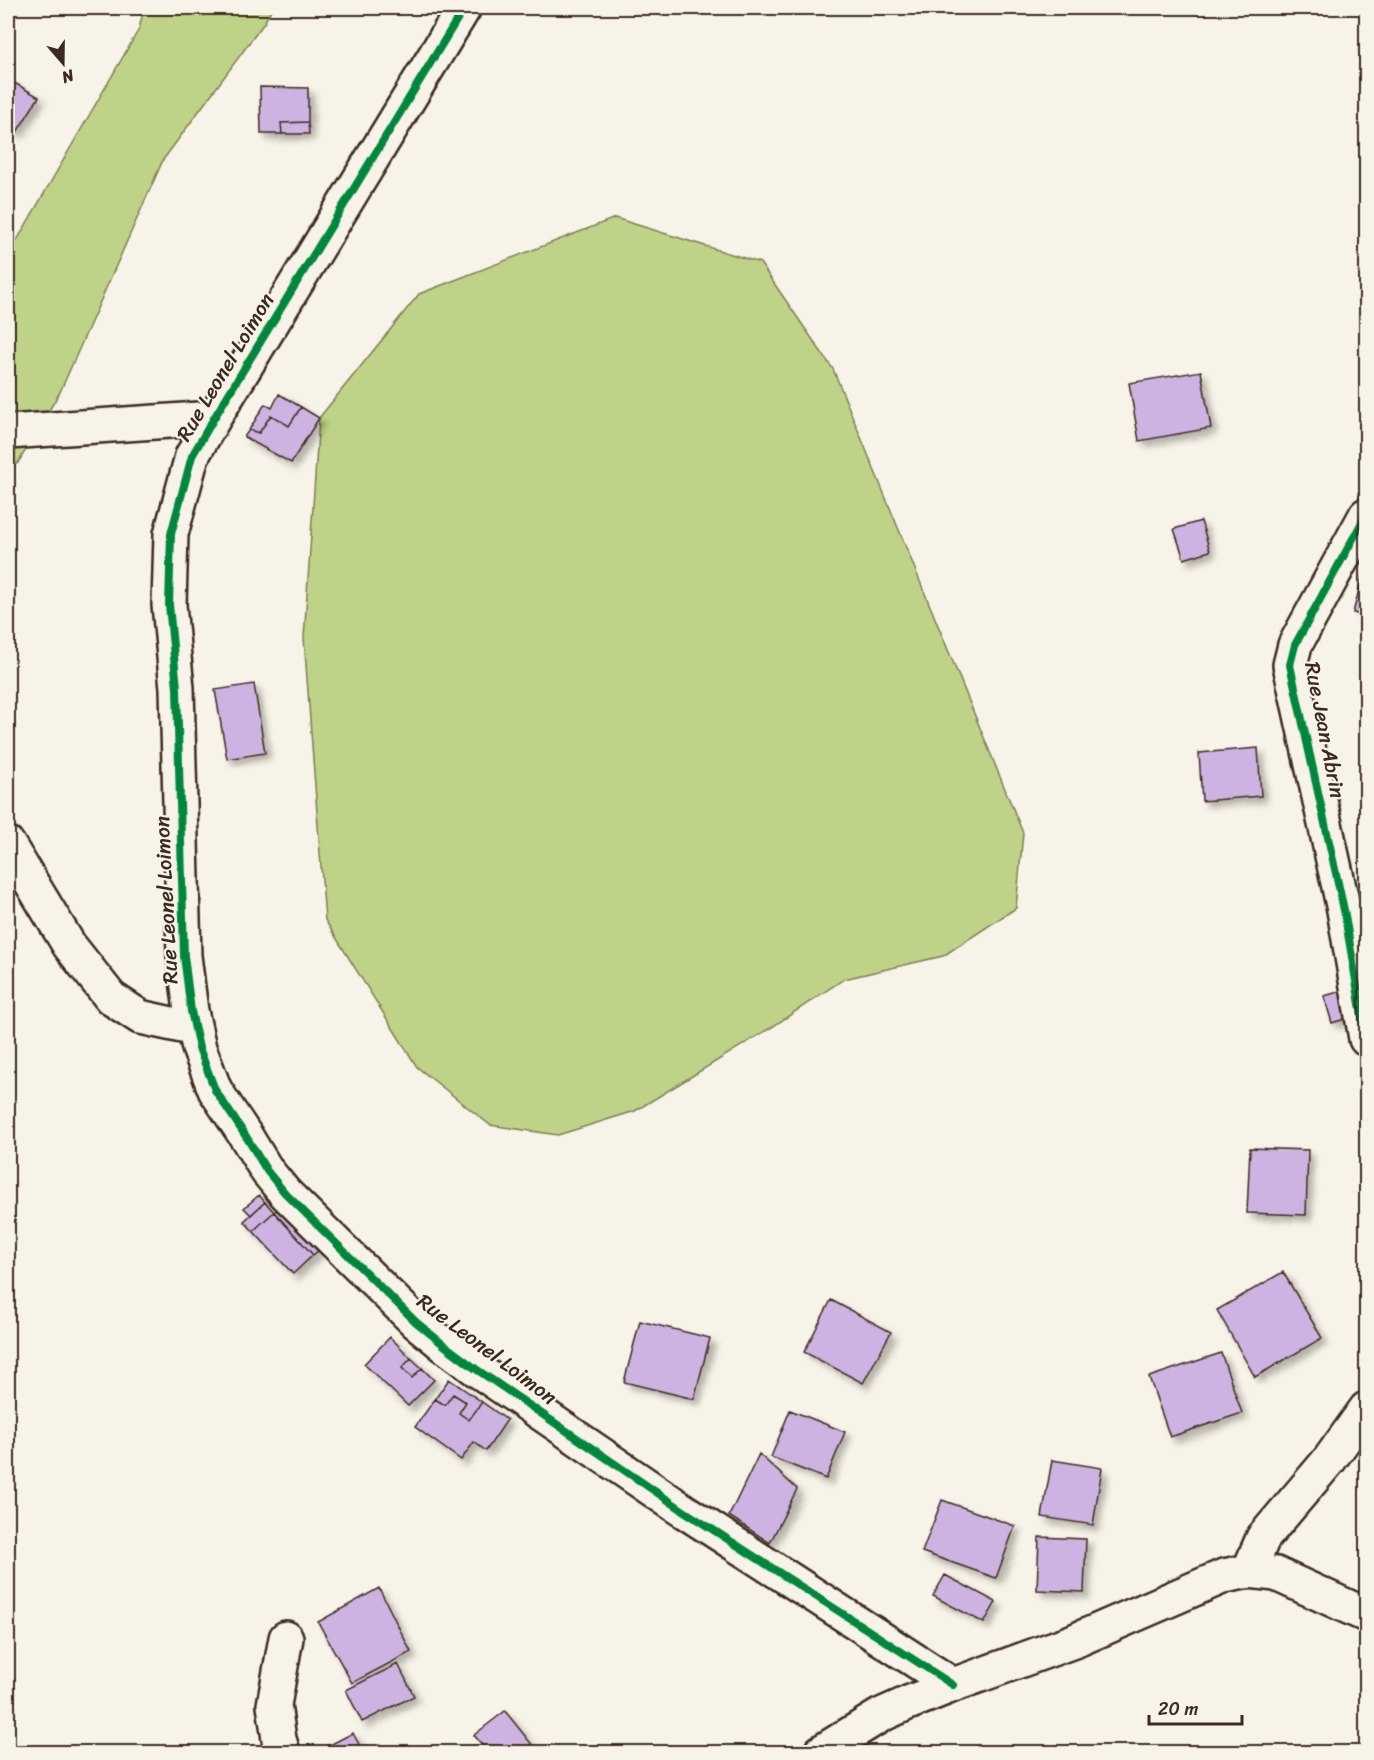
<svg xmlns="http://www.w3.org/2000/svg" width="1374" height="1760" font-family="Sriracha,sans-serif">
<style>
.green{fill:#bfd388;stroke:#7d7e53;stroke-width:1.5}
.building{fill:#cdb3e2;stroke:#3b2a1e;stroke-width:1.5;filter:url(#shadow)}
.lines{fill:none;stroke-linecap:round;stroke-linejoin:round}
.minor-casing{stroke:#3b2a1e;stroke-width:38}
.minor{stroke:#f7f3e8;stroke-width:33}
.cycleway-casing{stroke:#f7f3e8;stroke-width:11}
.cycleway{stroke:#00873e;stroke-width:8}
.labels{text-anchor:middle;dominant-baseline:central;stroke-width:4.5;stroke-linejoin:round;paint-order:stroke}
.street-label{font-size:21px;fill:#3b2a1e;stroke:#f7f3e8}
</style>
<defs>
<filter id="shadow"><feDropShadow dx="5.5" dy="5.5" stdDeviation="3" flood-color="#0004"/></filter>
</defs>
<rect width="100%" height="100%" fill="#f7f3e8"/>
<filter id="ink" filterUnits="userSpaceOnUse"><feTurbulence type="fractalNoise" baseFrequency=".0167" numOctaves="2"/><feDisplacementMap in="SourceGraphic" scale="12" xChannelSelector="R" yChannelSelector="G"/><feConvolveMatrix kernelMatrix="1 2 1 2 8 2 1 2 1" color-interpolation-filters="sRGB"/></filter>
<g filter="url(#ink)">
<path class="green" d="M144 8H272L264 23 163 160 60 392 18 463 8 469V256L139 29Z
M615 218 760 263 833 369 1023 833 1016 908 943 956 844 979 772 1027 635 1111 558 1135 490 1125 417 1067 325 920 304 638 319 418 419 294Z"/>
<path class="building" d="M11 81 39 97 17 132 8 126V85Z
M260 87 308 88V122L281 123 282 134H261Z
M308 122 309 134H282L281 123Z
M1201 371 1211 428 1139 441 1129 383Z
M279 394 301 407 289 426 271 415 259 433 249 430 265 404 272 408Z
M301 407 319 418 291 463 244 437 249 430 259 433 271 415 289 426Z
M1201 521 1210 551 1184 559 1174 529Z
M1364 570 1366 571V616L1353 613Z
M254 684 265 753 227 759 215 690Z
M1258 748 1261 796 1202 801 1199 753Z
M1346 990 1354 1016 1332 1023 1324 996Z
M1250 1148 1308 1150 1306 1215 1247 1213Z
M259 1195 265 1202 251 1215 244 1208Z
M265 1202 274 1212 253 1231 244 1221Z
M279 1208 318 1251 313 1255 274 1212Z
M274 1212 313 1255 293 1274 253 1231Z
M1283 1272 1322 1338 1255 1377 1217 1310Z
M831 1300 891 1332 863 1383 804 1352Z
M640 1321 710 1338 694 1399 624 1382Z
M390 1337 411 1358 402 1368 412 1378 422 1368 434 1380 408 1406 364 1364Z
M1221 1353 1242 1413 1170 1437 1149 1377Z
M411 1358 422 1368 412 1378 402 1368Z
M449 1379 482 1402 469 1420 459 1413 466 1402 453 1394 445 1405 435 1399Z
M453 1394 466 1402 459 1413 469 1420 482 1402 507 1420 486 1451 474 1442 461 1460 415 1427 435 1399 445 1405Z
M790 1410 845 1432 826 1479 771 1457Z
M759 1454 797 1489 770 1543 729 1516Z
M1052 1460 1102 1468 1093 1525 1042 1517Z
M942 1500 1015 1526 996 1578 922 1552Z
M1039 1537 1086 1539 1084 1592 1037 1590Z
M945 1575 996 1602 984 1623 933 1596Z
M379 1588 411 1652 352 1683 318 1622Z
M398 1664 414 1696 362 1722 346 1690Z
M505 1711 534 1747 527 1752H488L474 1735Z
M353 1733 363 1752H316Z"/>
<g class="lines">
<g class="minor-casing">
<path id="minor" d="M464 8 214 418 192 456 171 534 169 605 177 688 184 956 191 1011 199 1048 215 1090 247 1138 267 1171 285 1193 416 1322 444 1345 476 1369 684 1511 953 1685
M8 432 214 418
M1366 515 1295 645 1290 665 1344 910 1366 1039
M8 844 69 945 111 998 140 1017 195 1029
M1249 1571 1263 1538 1330 1459 1366 1409
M283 1752 279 1739 274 1705 286 1638
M821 1752 881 1715 908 1703 953 1685 1074 1641 1224 1576 1249 1571 1276 1574 1366 1615"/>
</g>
<use href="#minor" class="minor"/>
<g class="cycleway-casing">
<path id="cycleway" d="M464 8 214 418 192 456 171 534 169 605 177 688 184 956 191 1011 199 1048 215 1090 247 1138 267 1171 285 1193 416 1322 444 1345 476 1369 684 1511 953 1685
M1366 515 1295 645 1290 665 1344 910 1366 1039"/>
</g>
<use href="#cycleway" class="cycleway"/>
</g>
</g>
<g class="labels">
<g class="street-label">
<text transform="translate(225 367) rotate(-59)">Rue Leonel Loimon</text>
<text transform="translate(1325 730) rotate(79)">Rue Jean Abrin</text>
<text transform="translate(166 900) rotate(-93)">Rue Leonel Loimon</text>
<text transform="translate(487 1349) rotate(37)">Rue Leonel Loimon</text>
</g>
</g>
<rect width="1374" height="1760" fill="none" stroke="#f7f3e8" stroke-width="30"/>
<rect x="15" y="15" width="1344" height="1730" fill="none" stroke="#3b2a1e" stroke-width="2" filter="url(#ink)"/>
<g transform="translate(63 63) rotate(160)" stroke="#f7f3e8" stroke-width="4.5" paint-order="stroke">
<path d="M0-4.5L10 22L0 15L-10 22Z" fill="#3b2a1e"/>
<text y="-9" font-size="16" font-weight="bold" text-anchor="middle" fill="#3b2a1e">N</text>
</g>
<path d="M1149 1715v9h93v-9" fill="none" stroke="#3b2a1e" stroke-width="3"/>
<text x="1158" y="1715" font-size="18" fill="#3b2a1e" stroke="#f7f3e8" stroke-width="4.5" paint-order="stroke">20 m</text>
</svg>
